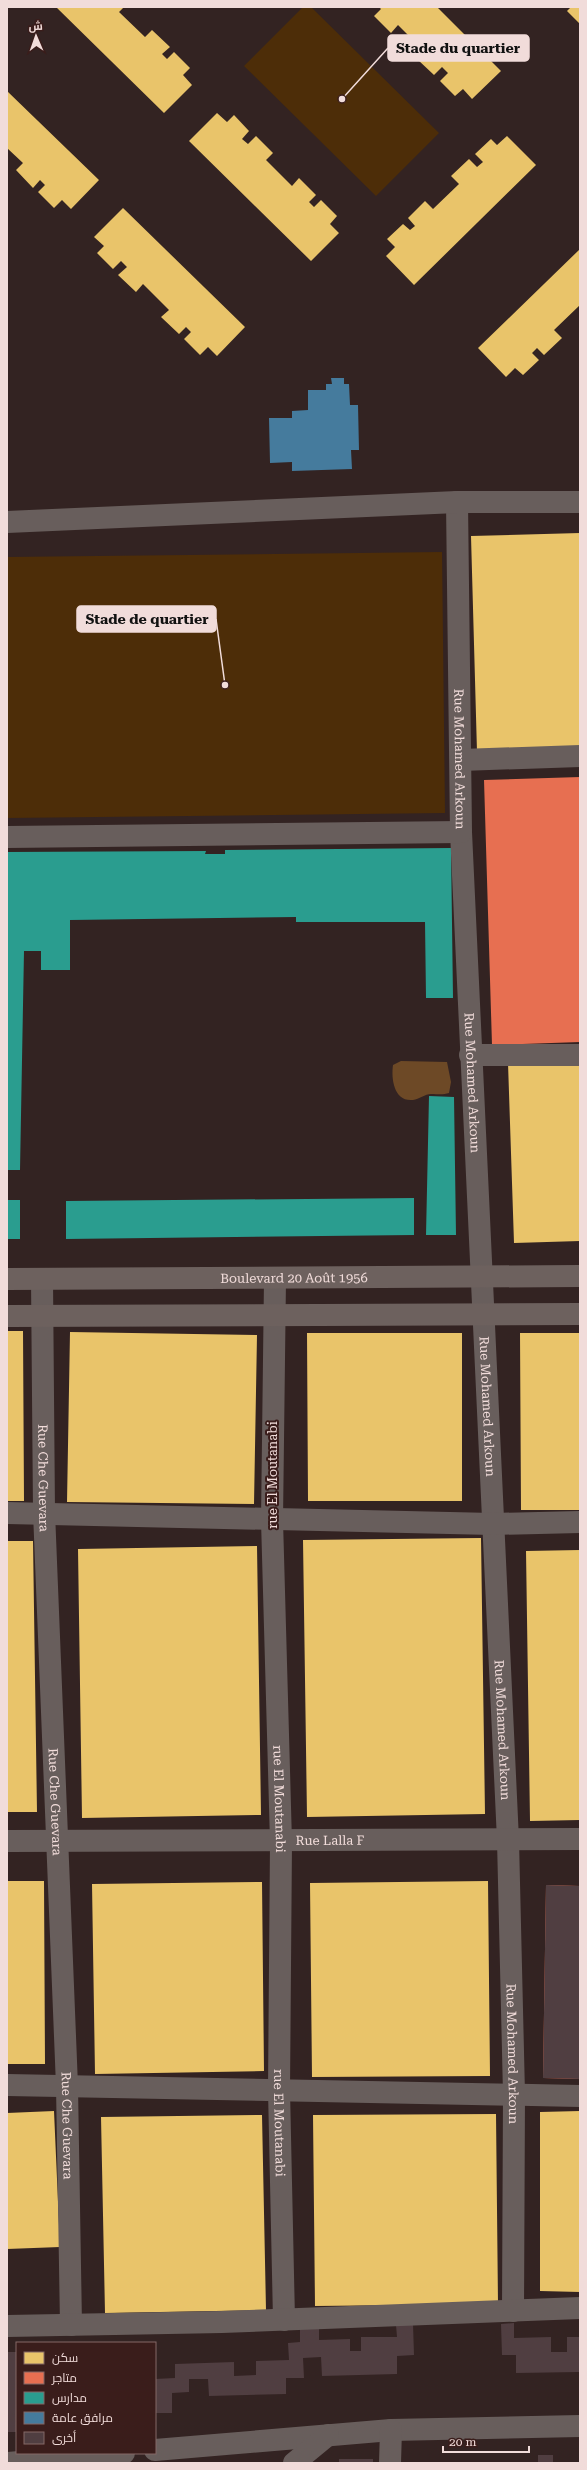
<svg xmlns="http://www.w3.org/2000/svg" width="587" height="2470" font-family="'Roboto Serif',Cairo,serif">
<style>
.green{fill:#4d2d08}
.forest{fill:#6d4926}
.homes{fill:#e9c46a}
.shops{fill:#e76f51}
.schools{fill:#2a9d8f}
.public{fill:#457b9d}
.building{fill:#503e41}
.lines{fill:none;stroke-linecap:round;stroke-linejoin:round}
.street{stroke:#685e5c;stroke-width:22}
.secondary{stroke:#6d615e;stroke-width:22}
.labels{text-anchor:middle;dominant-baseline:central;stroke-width:4;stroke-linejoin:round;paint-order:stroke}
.street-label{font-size:13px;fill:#f1dcda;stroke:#3a1d1b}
.leader{fill:none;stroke:#f1dcda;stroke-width:1.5}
.callout-dot{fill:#f1dcda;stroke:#3a1d1b;stroke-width:1.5}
.callout{fill:#f1dcda;stroke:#f1dcda;stroke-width:1.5}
.callout-label{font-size:14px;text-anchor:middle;font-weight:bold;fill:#111}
</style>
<rect width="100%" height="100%" fill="#332322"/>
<path class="green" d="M303 7H311L439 133 376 196 244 66Z
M442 552 445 813 7 818V557Z"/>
<path class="forest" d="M401 1061 447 1062 451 1082 449 1093C443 1095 438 1094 431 1094 425 1094 419 1099 413 1100 394 1102 391 1079 393 1065Z"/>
<path class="homes" d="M56 7H124L119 12 145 37 152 30 170 47 162 54 167 59 174 52 190 68 183 75 192 85 164 113Z
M379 7H437L501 71 472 99 463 89 455 96 440 81 448 73 442 67 434 75 417 59 424 51 398 25 391 33 374 16 381 9Z
M571 7H580V24L567 11Z
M7 91 99 180 71 209 62 200 54 208 38 192 45 185 40 180 33 188 16 170 23 163 7 148Z
M217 113 227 122 234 115 249 131 242 139 248 144 256 136 273 153 266 160 292 186 299 178 316 195 309 202 314 207 321 200 337 216 330 224 339 233 311 261 189 141Z
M507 136 536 165 414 285 386 256 395 247 387 239 403 224 410 230 415 226 408 218 425 201 433 209 459 184 451 176 469 159 477 167 483 162 475 154 491 139 497 145Z
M123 208 245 327 217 356 208 347 200 355 184 339 191 332 186 327 179 334 161 317 169 310 143 284 136 292 118 275 127 267 121 261 113 269 97 253 104 246 94 237Z
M580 249V305L554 330 562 338 544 355 537 348 532 353 539 360 523 375 515 368 506 377 478 348Z
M580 533V749L477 752 471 536Z
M580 1061V1241L514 1243 508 1063Z
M7 1331H23L24 1501H7Z
M70 1332 257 1335 254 1504 67 1502Z
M307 1333H462V1501H308Z
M520 1333H580V1510H521Z
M481 1538 485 1814 307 1817 303 1540Z
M7 1541H33L37 1812H7Z
M257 1546 261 1815 82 1818 78 1549Z
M580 1550V1820L530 1821 526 1551Z
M7 1881H44L45 2064H7Z
M488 1881 490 2076 312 2077 310 1883Z
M262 1882 264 2071 95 2074 92 1884Z
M54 2111 60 2247 7 2249V2113Z
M580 2111V2292L540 2291V2112Z
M496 2114 498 2304 315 2306 313 2115Z
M262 2115 266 2310 105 2313 101 2117Z"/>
<path class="shops" d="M580 777V1042L492 1045 484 780Z
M546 1885 580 1886V2079L543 2078Z"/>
<path class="schools" d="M451 848 453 998H426L425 922H296V917L70 920V970H41V951H24L20 1170H7V852L206 851 205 854H225V850Z
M429 1096 454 1097 456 1235H426Z
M414 1198V1235L66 1239V1201Z
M7 1200H20V1239H7Z"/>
<path class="public" d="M331 378H344V384H349L350 405H358L359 450H351L352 469 292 471V462L270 463 269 418H292V411L308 410V390H326V384H332Z"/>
<path class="building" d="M546 1885 580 1886V2079L543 2078Z
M514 2323V2338L551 2337V2352H567V2337H580V2372L516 2373V2355H502L501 2324Z
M413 2324 414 2355 397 2356V2374L322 2376 321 2357 303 2358 304 2378H286V2394L209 2396 208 2379H189V2392L172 2393V2413H155V2379L175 2378V2364L234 2362V2376L256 2375V2361L289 2360 288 2343 300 2342V2326L319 2325V2340L350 2339V2351H361V2337H397L396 2325Z
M7 2352H17V2432H7Z
M538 2455H553V2463H538Z
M339 2459H373V2463H339Z"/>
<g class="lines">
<g class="street">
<path id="s1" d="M457 502 461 832 508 1840 514 2094 513 2311"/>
<path d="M7 522 457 502H580"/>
<path d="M461 760 580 756"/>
<path d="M7 837 461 832"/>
<path d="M470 1055H580"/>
<path id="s2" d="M42 1279 44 1512 67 2086 71 2325"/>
<path id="s3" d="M275 1279 272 1520 281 1842 279 2090 284 2320"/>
<path d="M7 1513 493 1524 580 1522"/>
<path id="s4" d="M7 1841 580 1839"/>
<path d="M7 2085 580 2096"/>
<path d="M7 2326 222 2322 580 2308"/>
<path d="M155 2450 391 2430 580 2426"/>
<path d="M8 2463 124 2453"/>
<path d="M294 2463 328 2435"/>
<path d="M390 2463 391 2430"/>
</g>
<g class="secondary">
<path id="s5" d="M7 1279 580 1276"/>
<path d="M7 1316 580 1314"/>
</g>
</g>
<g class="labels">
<g class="street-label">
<text stroke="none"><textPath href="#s1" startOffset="257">Rue Mohamed Arkoun</textPath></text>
<text stroke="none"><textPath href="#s1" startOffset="581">Rue Mohamed Arkoun</textPath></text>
<text stroke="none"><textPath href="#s5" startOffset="287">Boulevard 20 Août 1956</textPath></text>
<text stroke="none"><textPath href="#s1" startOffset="905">Rue Mohamed Arkoun</textPath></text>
<text transform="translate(272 1475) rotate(-90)">rue El Moutanabi</text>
<text stroke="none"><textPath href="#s2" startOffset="199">Rue Che Guevara</textPath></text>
<text stroke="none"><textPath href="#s1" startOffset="1229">Rue Mohamed Arkoun</textPath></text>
<text stroke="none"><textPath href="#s3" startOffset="520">rue El Moutanabi</textPath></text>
<text stroke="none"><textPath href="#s2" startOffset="523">Rue Che Guevara</textPath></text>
<text stroke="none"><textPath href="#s4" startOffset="323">Rue Lalla F</textPath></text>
<text stroke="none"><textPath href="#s1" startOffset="1553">Rue Mohamed Arkoun</textPath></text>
<text stroke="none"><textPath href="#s3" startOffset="844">rue El Moutanabi</textPath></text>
<text stroke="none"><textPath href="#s2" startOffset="847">Rue Che Guevara</textPath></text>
</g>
</g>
<path class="leader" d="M342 99L388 48M225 685L216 619"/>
<g class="callout-dot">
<circle cx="342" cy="99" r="4"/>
<circle cx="225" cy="685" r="4"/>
</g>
<g class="callout">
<rect x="388" y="35" width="141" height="26" rx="4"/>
<rect x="77" y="606" width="139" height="26" rx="4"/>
</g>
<g class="callout-label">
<text x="458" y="53">Stade du quartier</text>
<text x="147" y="624">Stade de quartier</text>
</g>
<rect width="587" height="2470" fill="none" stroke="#f1dcda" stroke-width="16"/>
<rect x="16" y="2342" width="140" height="112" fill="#3a1d1b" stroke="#836967"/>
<rect x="24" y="2352" width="20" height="12" fill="#e9c46a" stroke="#836967"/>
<text x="52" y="2362" font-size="12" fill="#f1dcda">سكن</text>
<rect x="24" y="2372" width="20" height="12" fill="#e76f51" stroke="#836967"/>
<text x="52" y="2382" font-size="12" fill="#f1dcda">متاجر</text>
<rect x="24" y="2392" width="20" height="12" fill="#2a9d8f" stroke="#836967"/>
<text x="52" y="2402" font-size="12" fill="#f1dcda">مدارس</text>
<rect x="24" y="2412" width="20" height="12" fill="#457b9d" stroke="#836967"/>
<text x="52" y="2422" font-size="12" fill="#f1dcda">مرافق عامة</text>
<rect x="24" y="2432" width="20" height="12" fill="#503e41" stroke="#836967"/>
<text x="52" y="2442" font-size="12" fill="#f1dcda">أخرى</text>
<g transform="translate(36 36) rotate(358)" stroke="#3a1d1b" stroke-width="3" paint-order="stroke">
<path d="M0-3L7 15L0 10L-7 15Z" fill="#f1dcda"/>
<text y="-6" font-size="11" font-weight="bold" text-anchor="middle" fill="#f1dcda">ش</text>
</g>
<path d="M443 2446v6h86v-6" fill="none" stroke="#f1dcda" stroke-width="2"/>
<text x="449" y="2446" font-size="12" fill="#f1dcda" stroke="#3a1d1b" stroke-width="3" paint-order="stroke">20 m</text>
</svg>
